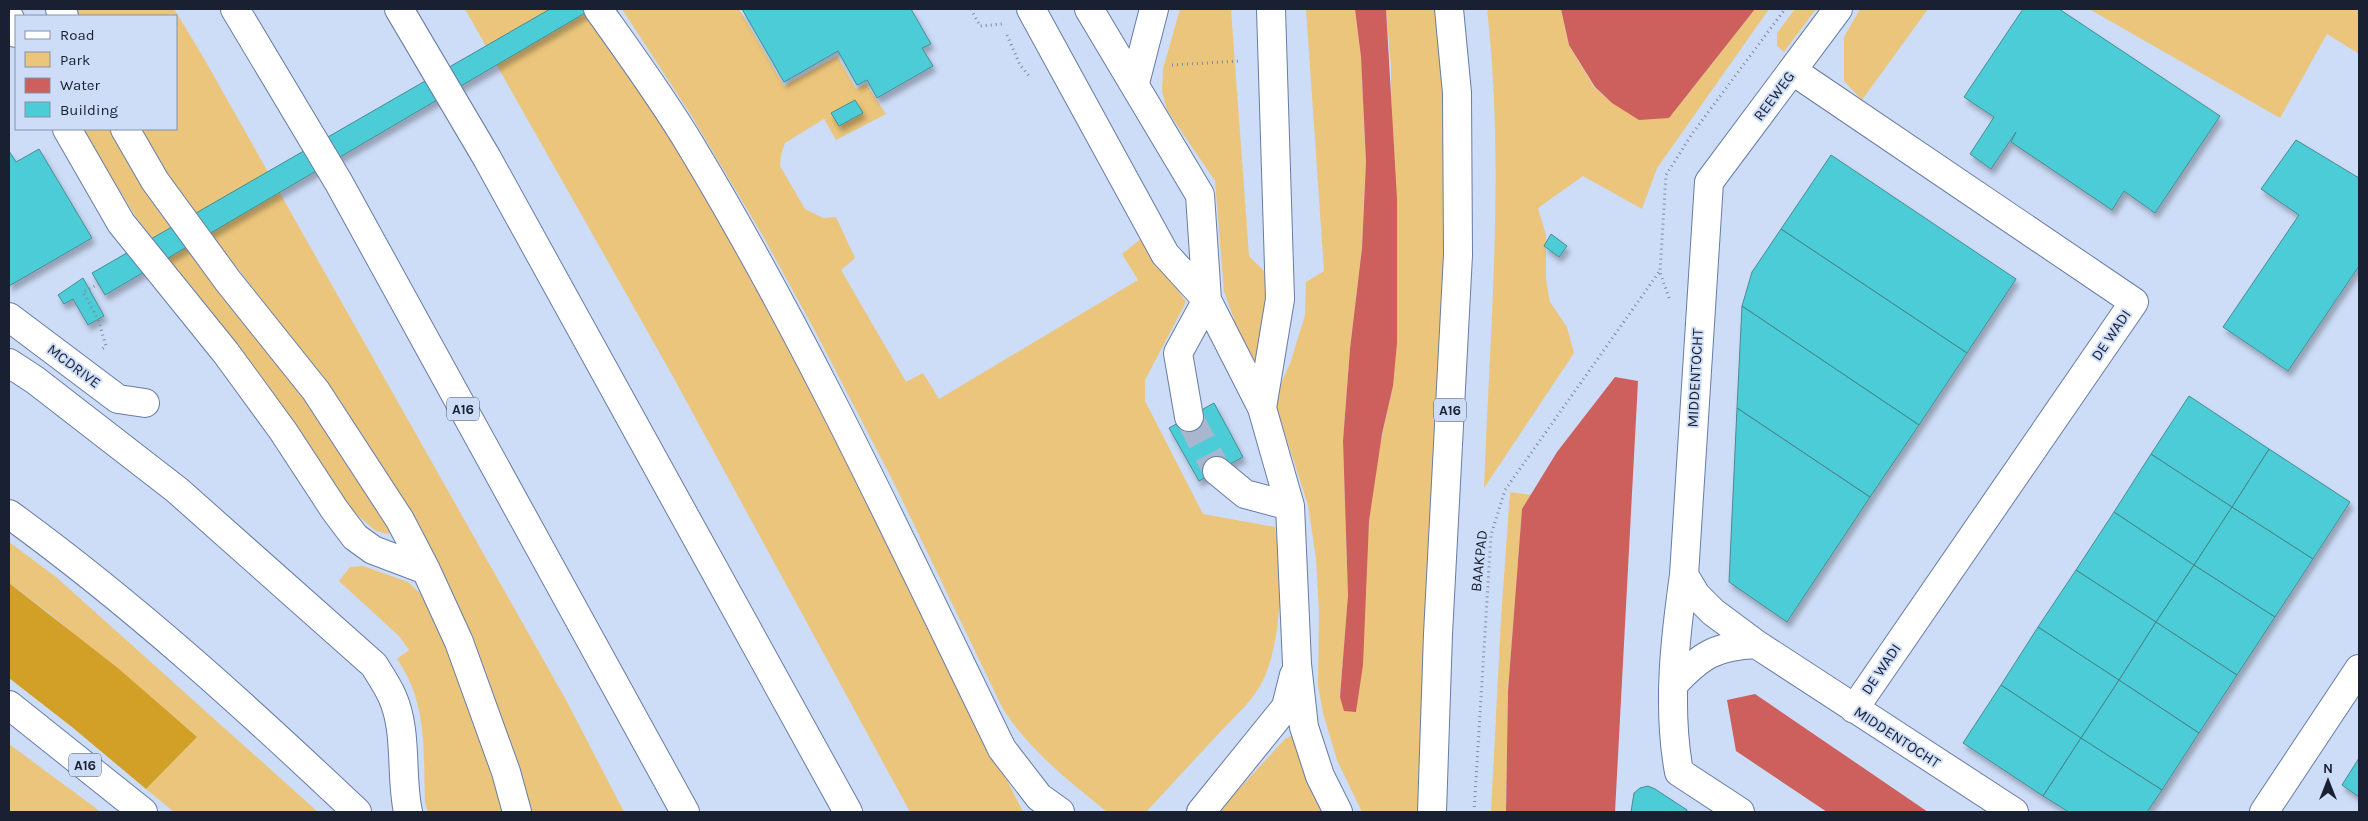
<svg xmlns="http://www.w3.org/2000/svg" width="2368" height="821" font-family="Karla,sans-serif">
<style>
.green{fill:#ebc57b}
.forest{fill:#d29f27}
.water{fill:#cd5f5d}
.building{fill:#4cccd7;stroke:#498c92;filter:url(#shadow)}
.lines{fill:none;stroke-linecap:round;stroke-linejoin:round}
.minor-tunnel{stroke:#a9b6cf;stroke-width:28;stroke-dasharray:28 14;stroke-linecap:butt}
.minor-casing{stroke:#677ca5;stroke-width:30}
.highway-casing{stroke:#677ca5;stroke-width:30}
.path{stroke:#7e8aa0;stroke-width:3;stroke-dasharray:1 4;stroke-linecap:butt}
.minor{stroke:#fff;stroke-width:28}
.highway{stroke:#fff;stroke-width:28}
.labels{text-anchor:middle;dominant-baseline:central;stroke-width:4;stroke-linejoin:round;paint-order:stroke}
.shield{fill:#cddcf7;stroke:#4e586c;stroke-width:1}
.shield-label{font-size:14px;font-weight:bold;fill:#182031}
.street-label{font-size:15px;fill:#182031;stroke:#cddcf7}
</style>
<defs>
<filter id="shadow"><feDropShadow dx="3" dy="5.5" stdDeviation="2.5" flood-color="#0004"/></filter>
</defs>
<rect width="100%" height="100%" fill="#cddcf7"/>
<path class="green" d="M73 9H174L202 55 566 700 624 812H530C516 764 502 715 484 668 451 583 405 501 355 426 287 323 202 234 139 129H176V16H77Z
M465 9H588L691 166 763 296 1023 812H910L671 373Z
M622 9H739L784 86 837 56 856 89 866 84 886 114 836 140 824 119 785 143 781 154 780 166 805 209 823 218 836 217 855 258 841 270 906 382 923 373 939 399 1138 280 1122 254 1142 238 1186 302 1145 380V401L1203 514 1275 527C1282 573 1283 635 1264 678 1255 699 1236 715 1221 731 1196 758 1171 785 1146 812H1107C1069 781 1030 751 1003 709L893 481 815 331 763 236 691 115Z
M1180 9H1231L1249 256 1273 280 1262 378 1236 325 1224 291 1215 181 1167 110 1162 91 1163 69Z
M1306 9H1355L1361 57 1366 162 1362 248 1350 349 1343 441 1348 595 1340 697 1356 712C1365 648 1363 585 1369 521 1373 476 1383 430 1393 386L1391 66 1386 9H1436L1445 110V249L1418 812H1362L1337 760 1323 713 1318 685 1319 611 1316 559 1308 505 1274 400 1291 361 1305 315 1306 282 1324 271Z
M1487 9H1561L1569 45 1594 87 1612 103 1669 118 1755 9H1769L1657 168 1642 209 1583 176 1538 208 1546 235V280L1550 302 1567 327 1574 353 1484 488C1490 328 1505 168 1487 9Z
M1795 9H1816L1784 52 1777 46V33Z
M1860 9H1928L1862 100 1844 81V37Z
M2089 9H2359V54L2327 34 2280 118Z
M81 129H112L306 399 391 529 389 534 376 531 350 509 285 410 256 376 136 217Z
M1510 492 1531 495 1522 509 1508 691 1506 812H1491L1501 619Z
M9 542 56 577 318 812H174L146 789 197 737 50 614 9 583Z
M363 566 408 582 430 603 459 669 505 812H428L425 802C423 749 428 704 397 659L409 650 399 636 339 581 350 567Z
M1293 735 1321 812H1218L1285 739Z
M9 744 101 812H9Z"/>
<path class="forest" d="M9 583 119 669 197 737 146 789 72 727 9 678Z"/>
<path class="water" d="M1355 9H1386L1397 199V343L1393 386 1382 434 1369 521 1363 665 1356 712 1344 711 1340 697 1348 595 1343 441 1350 349 1362 248 1366 162 1361 57Z
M1561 9H1755L1669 118 1639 120 1612 103 1595 87 1569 45Z
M1615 377 1638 381 1615 812H1506L1508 691 1522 509 1557 452Z
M1755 694 1928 812H1827L1736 751 1727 700Z"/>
<path class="building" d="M550 9H592L105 295 92 273Z
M742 9H911L931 44 922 48 933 66 877 98 867 80 857 85 838 51 784 82Z
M2023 9H2059L2220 116 2155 213 2124 191 2112 210 2011 142 2016 132 1991 169 1970 154 1994 117 1964 97Z
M855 100 863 113 839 126 831 113Z
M2296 140 2359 178V266L2288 371 2223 327 2299 215 2261 189Z
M39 149 92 238 9 286V151L16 162Z
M1831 155 2016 279 1967 353 1781 229Z
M1781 229 1967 353 1919 425 1742 306 1752 272Z
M1551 234 1567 246 1559 257 1544 246Z
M83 278 104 316 88 325 73 299 64 304 58 295Z
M1742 306 1919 425 1870 497 1737 408Z
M2189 396 2269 449 2232 507 2151 454Z
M1214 403 1243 457 1199 481 1169 428Z
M1737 408 1870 497 1787 622 1729 582Z
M2269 449 2350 502 2313 559 2232 507Z
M2151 454 2232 507 2194 565 2114 512Z
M2232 507 2313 559 2275 617 2194 565Z
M2114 512 2194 565 2156 622 2076 570Z
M2194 565 2275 617 2237 675 2156 622Z
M2076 570 2156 622 2119 680 2038 627Z
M2156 622 2237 675 2199 733 2119 680Z
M2038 627 2119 680 2081 738 2001 685Z
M2119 680 2199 733 2162 790 2081 738Z
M2001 685 2081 738 2043 796 1963 743Z
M2081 738 2162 790 2147 812H2069L2043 796Z
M2359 758V797L2342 785Z
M1648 786 1655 789 1687 810 1686 812H1631L1634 793 1640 788Z"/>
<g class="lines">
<path class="minor-tunnel" d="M1189 417 1217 471"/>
<g class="minor-casing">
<path id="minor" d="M60 9 64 16
M598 9C630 54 663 99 691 146 808 340 903 546 1002 749L1039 797 1060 812
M1031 9 1165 254 1207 300 1178 353 1189 417
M1089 9 1200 195 1207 300 1262 408 1290 506 1297 664 1304 727 1320 776 1338 812
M9 17 16 33
M1793 71 2134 302 1854 709
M1135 83 1154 9
M67 129 121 223 226 353 283 431 334 509 355 537 373 550 426 570
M125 129 155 181 228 281 316 391 400 520 426 570 459 642 506 772 517 812
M9 317 118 399 145 403
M9 363 35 380 177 490 374 665C380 675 387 685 392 696 408 731 400 775 408 812
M1262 408 1280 299 1271 9
M1217 471 1245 494 1290 506
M9 514C133 604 246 707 357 812
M1684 575 1696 595 1713 612 1756 644 2014 812
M1674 684C1701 655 1716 646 1756 644
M1201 812 1286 707 1294 675
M1740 812 1679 772C1667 707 1675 639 1684 575L1709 182 1838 9
M2264 812 2359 669"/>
</g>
<g class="highway-casing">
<path id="highway" d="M235 9 339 183 685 812
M399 9 487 158 848 812
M9 705 143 812
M1432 812 1438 634 1458 255 1457 93 1449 9"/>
</g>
<path class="path" d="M971 9 980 26 1002 24 1003 27
M1007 35 1020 65 1030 77
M1172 65 1240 61
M99 284 83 292 98 319 106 346 102 349
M1669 298 1660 272 1666 175 1692 134 1785 9
M1474 812 1491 535 1505 490 1659 272"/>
<use href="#minor" class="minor"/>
<use href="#highway" class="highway"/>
</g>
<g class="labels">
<g class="shield">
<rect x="447" y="397.5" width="32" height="23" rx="4"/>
<rect x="1434" y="398.5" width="32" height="23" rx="4"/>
<rect x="69" y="753.5" width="32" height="23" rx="4"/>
</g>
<g class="shield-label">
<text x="463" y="409">A16</text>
<text x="1450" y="410">A16</text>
<text x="85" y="765">A16</text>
</g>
<g class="street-label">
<text transform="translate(1774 96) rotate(-53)">REEWEG</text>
<text transform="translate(2111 335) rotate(-56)">DE WADI</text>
<text transform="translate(74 366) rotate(37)">MCDRIVE</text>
<text transform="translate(1695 378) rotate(-87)">MIDDENTOCHT</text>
<text transform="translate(1479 561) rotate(-84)">BAAKPAD</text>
<text transform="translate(1881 669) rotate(-56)">DE WADI</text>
<text transform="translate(1897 737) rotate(33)">MIDDENTOCHT</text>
</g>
</g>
<rect width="2368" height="821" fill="none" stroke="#182031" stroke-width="20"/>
<rect x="15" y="15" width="162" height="115" fill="#cddcf7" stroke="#8591a8"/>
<rect x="25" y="31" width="25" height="8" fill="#ffffff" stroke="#8591a8"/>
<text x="60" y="40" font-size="15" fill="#182031">Road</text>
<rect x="25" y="52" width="25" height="15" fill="#ebc57b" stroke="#8591a8"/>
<text x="60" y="65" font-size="15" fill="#182031">Park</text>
<rect x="25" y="78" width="25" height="15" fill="#cd5f5d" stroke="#8591a8"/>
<text x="60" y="90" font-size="15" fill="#182031">Water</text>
<rect x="25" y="102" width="25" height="15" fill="#4cccd7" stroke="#8591a8"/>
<text x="60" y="115" font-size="15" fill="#182031">Building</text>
<g transform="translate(2328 781)" stroke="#cddcf7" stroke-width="4" paint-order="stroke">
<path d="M0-4L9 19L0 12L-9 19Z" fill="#182031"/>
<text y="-8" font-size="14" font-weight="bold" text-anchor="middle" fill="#182031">N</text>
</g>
</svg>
